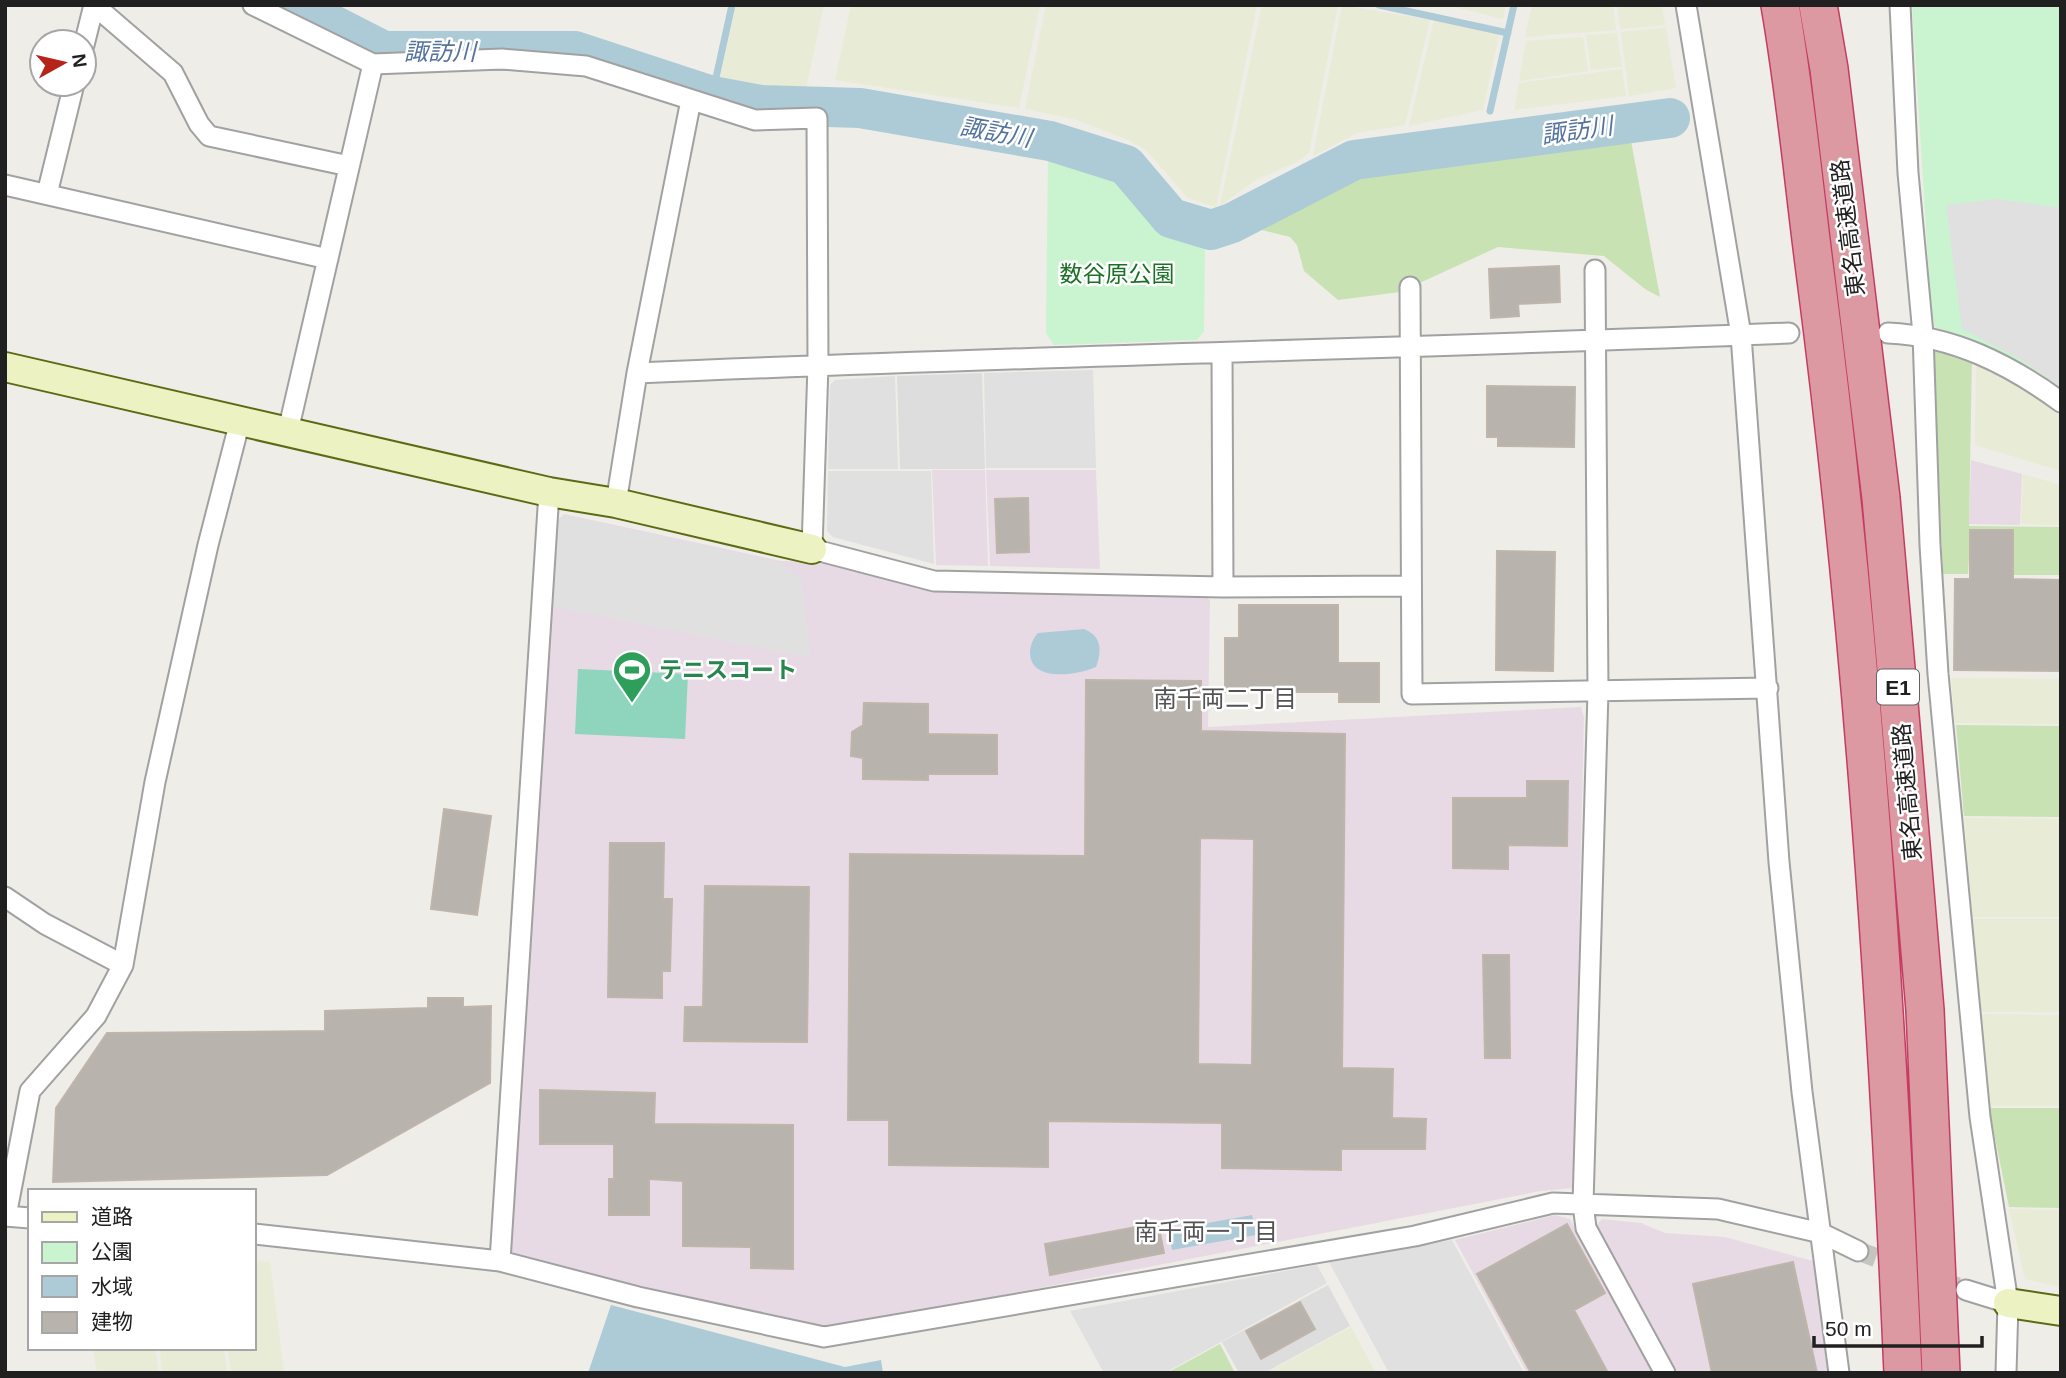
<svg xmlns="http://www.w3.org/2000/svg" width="2066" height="1378" font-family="Arial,'Noto Sans JP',sans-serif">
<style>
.residential{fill:#dedddd}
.industrial{fill:#e7dae4}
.farmland{fill:#e8ebd5}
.grass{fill:#c8e2b4}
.park{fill:#caf3d0}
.pitch{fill:#8fd4bd}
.parking{fill:#e0e0e0}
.water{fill:#adcbd7}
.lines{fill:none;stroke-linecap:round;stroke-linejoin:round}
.stream{stroke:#adcbd7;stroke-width:7}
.river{stroke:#adcbd7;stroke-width:40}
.building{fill:#b8b3ad;stroke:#bfb5ab;stroke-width:2;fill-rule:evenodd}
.street-tunnel{stroke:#c6c4bf;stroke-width:19;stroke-dasharray:19 10;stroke-linecap:butt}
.street-casing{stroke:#a1a1a1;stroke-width:23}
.secondary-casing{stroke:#5c6a13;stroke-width:32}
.highway-casing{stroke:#c53c63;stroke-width:40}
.street{stroke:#fff;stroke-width:19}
.secondary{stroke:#edf2c2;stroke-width:28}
.highway{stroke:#dc99a2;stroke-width:37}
.labels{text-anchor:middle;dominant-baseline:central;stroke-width:5;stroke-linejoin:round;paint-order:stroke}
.shield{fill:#fff;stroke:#636363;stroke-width:2}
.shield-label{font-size:21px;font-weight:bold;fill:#202020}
.street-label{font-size:23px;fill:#202020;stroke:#fff}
.park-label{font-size:23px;fill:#1a7126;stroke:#fff}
.leisure-label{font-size:23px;font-weight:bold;fill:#27864d;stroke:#fff;text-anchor:start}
.water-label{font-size:24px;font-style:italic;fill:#54749d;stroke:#fff}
.neighbourhood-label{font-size:24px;fill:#535353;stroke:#fff}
</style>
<rect width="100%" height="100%" fill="#efede7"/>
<path class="residential" d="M982 373 985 469H900L897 376Z
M1328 1285 1350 1326 1264 1373H1239L1222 1342Z"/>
<path class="industrial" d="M1971 460 2022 474 2020 525 1969 524Z
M932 470H985L988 566 936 565Z
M986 470H1096L1100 569 990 566Z
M564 514 781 561 826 562 941 590 1203 592 1210 601 1208 727 1581 707 1584 717 1573 1188 1541 1191 843 1326H818L507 1255 556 522Z
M1555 1215 1570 1219 1653 1373H1527L1455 1240Z
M1602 1219 1641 1223 1665 1233 1725 1237 1813 1261 1829 1373H1677L1596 1226Z"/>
<path class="farmland" d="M736 5H824L805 93 756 92 720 79Z
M851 5H1040L1019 108 835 80Z
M1046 5H1257L1216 207 1188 198 1146 150 1128 140 1074 119 1025 109Z
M1262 5H1338L1309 153 1297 162 1257 179 1220 206Z
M1342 5 1430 20 1405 125 1357 133 1313 156Z
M1447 5H1506L1503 19Z
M1532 5H1613L1616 30 1525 37Z
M1617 5H1662L1665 25 1620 29Z
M1434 20 1499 34 1483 110 1409 126Z
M1666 28 1676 88 1629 96 1621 32Z
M1617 33 1622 67 1591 70 1586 35Z
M1583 37 1588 71 1519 81 1526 41Z
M1622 69 1626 96 1514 110 1519 83Z
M1976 358 2061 410V471L1975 445Z
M2023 474 2061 485V525L2021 524Z
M1951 678 2061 679V724L1955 723Z
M1964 818 2061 819V917H1973Z
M1973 919H2061V1012H1981Z
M1982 1014 2061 1015V1106H1990Z
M2009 1209 2061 1210V1287L2025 1279Z
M254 1261 270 1262 284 1373H231L228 1348H254Z
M1351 1327 1376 1373H1266Z
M93 1348H155L159 1373H97Z
M160 1348H224L227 1373H162Z"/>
<path class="grass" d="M1629 130 1660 297 1645 289 1604 256 1498 247 1400 292 1338 300 1304 271 1297 245 1290 237 1245 226 1369 166Z
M1933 346 1972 356 1969 526 2061 527V575H1969L1968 557V574H1943Z
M1956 725 2061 726V817L1964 816Z
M1989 1108H2061V1208L2009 1207Z
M1220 1344 1235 1373H1167Z"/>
<path class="park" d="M1912 5H2061V392L1981 345 1935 327 1931 308Z
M1055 152 1114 173 1130 185 1164 222 1199 234 1205 244 1204 331 1197 340 1054 345 1046 333 1048 158Z"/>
<path class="pitch" d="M578 669 688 674 685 739 575 734Z"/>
<path class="parking" d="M1997 199 2061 208V387L2018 358 1962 329 1946 205Z
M1093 370 1096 468H986L984 373Z
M895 376 898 469H828L830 385 835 380Z
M828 471H931L934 564 833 537 827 531Z
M563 515 781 563 801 580 811 658 552 606 558 524Z
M1452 1240 1524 1373H1389L1329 1262Z
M1317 1265 1327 1283 1165 1373H1104L1070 1311Z"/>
<path class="water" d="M1084 629C1102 636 1102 651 1096 667 1078 675 1031 683 1030 653 1030 646 1033 638 1038 633Z
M1252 1215 1256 1235 1172 1250 1168 1230Z
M611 1305 845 1367 881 1360 883 1373H588Z"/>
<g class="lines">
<path class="stream" d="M1379 5 1508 33
M712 96 732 5
M1490 111 1514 5"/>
<path class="river" d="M294 5 384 51H575L712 96 761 105 860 108 1050 141 1126 165 1171 218 1211 230 1232 223 1354 160 1670 118"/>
</g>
<path class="building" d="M1559 266 1560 302 1518 304 1519 316 1491 318 1489 269Z
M1487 386 1575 387 1574 447 1498 446V437H1487Z
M1028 498 1029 552 997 553 995 499Z
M1970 530H2013V579L2061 580V671L1954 670 1955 579H1970Z
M1497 551 1555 552 1553 671 1496 670Z
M1239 605H1338V663H1379V702H1339V692H1225V638H1239Z
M1086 680 1201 681V731L1345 734 1342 1068 1393 1069 1392 1118 1426 1119 1425 1149H1341V1170L1222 1168V1123L1048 1121V1167L889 1165V1120H848L850 854 1085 856ZM1200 838 1254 839 1252 1065 1198 1064Z
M864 703 928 704V734L997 735V774H928V780L863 779V758L851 756 852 732 863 725Z
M1527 781H1568L1567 846 1508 845V869L1453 868V798H1527Z
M444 809 491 816 477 915 431 909Z
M610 843H664L663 899H672L670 971H662V998L608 997Z
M705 886 809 887 807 1042 684 1041 685 1007H703Z
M1483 955H1509L1510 1058H1485Z
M428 998H463V1007L491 1006 490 1083 327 1175 53 1182 56 1108 107 1033 325 1031V1011L428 1008Z
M540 1090 655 1093 654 1124 793 1125V1269L751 1268V1247L683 1246V1181L649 1179V1215H609V1179H614V1144H540Z
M1158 1223 1164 1253 1050 1275 1045 1244Z
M1567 1224 1605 1293 1574 1310 1608 1373H1531L1477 1274Z
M1793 1262 1817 1373H1712L1693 1284Z
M1300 1302 1315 1329 1261 1359 1246 1331Z"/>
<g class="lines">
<path class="street-tunnel" d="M1858 1251 1966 1290"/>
<g class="street-casing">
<path id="street" d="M94 5 173 73 199 124 209 136 349 166
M253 5 373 64 502 59 586 66 755 120 817 118 818 365 812 549 934 581 1223 587 1411 586
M1686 5 1741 335 1779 862 1802 1092 1839 1373
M1900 5 1908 173 1923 334 1930 545 1938 674 1980 1117 2008 1303 2006 1373
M84 45 94 5
M5 185 328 259
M47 194 74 84
M1595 270 1598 692 1583 1204 1586 1228 1665 1373
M1410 287 1412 694 1768 688
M1888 333C1953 336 2009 364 2061 402
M1222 353 1223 587
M637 373C1021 356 1405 349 1789 333
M288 431 373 64
M616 503 637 373 691 100
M5 897 45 924 123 965
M5 1216 30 1218
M6 1216 30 1091 96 1016 123 965 155 782 208 545 240 421
M254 1234 500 1261 638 1297 824 1337 1415 1236 1553 1203 1718 1209 1821 1233 1858 1251
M500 1261 549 492
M1966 1290 2008 1303"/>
</g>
<g class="secondary-casing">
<path id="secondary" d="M5 367 549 492 616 503 812 549
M2008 1303 2061 1311"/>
</g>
<g class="highway-casing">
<path id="highway" d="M1780 5C1796 96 1804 188 1816 279 1863 641 1887 1008 1903 1373
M1818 5 1829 69 1881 498 1898 691 1925 1010 1941 1373"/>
</g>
<use href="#street" class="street"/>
<use href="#secondary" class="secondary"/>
<use href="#highway" class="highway"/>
</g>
<defs>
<g id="stadium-pin" transform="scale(2.0125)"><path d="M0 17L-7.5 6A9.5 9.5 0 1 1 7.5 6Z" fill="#2e9e5b" stroke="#fff"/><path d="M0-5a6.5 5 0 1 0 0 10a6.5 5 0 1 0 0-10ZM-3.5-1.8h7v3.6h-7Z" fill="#fff"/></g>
</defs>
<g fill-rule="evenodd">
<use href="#stadium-pin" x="632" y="670"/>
</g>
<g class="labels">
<rect class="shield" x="1877" y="669.5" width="42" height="35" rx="5"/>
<g class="shield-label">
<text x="1898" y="687">E1</text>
</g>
<g class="street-label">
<text transform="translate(1848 228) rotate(-97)">東名高速道路</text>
<text transform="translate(1907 792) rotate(-95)">東名高速道路</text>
</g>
<g class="park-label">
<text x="1117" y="274">数谷原公園</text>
</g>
<g class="leisure-label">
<text x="659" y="670">テニスコート</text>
</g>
<g class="water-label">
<text x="440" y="51">諏訪川</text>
<text transform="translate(1577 130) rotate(-8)">諏訪川</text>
<text transform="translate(996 132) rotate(10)">諏訪川</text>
</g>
<g class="neighbourhood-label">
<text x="1225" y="698">南千両二丁目</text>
<text x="1206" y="1231">南千両一丁目</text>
</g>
</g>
<rect width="2066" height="1378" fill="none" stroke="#202020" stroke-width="14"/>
<rect x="28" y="1189" width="228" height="161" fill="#ffffff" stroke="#a6a6a6" stroke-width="2"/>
<rect x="42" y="1212" width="35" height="10" fill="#edf2c2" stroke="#a6a6a6" stroke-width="2"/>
<text x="91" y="1224" font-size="21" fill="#202020">道路</text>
<rect x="42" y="1242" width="35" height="21" fill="#caf3d0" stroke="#a6a6a6" stroke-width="2"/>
<text x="91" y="1259" font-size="21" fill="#202020">公園</text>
<rect x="42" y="1276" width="35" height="21" fill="#adcbd7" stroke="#a6a6a6" stroke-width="2"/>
<text x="91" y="1294" font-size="21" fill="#202020">水域</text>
<rect x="42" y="1312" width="35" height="21" fill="#b8b3ad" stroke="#a6a6a6" stroke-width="2"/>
<text x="91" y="1329" font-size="21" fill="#202020">建物</text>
<g transform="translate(63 63) rotate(82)"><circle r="33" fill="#ffffff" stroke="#a6a6a6" stroke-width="2"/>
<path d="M0-5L12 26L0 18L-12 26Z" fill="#b62319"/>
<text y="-10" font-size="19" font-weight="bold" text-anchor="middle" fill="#202020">N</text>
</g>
<path d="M1814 1336v10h168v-10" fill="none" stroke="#202020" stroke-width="3.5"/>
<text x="1825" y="1336" font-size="21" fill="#202020" stroke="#ffffff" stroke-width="5" paint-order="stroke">50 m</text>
</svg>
